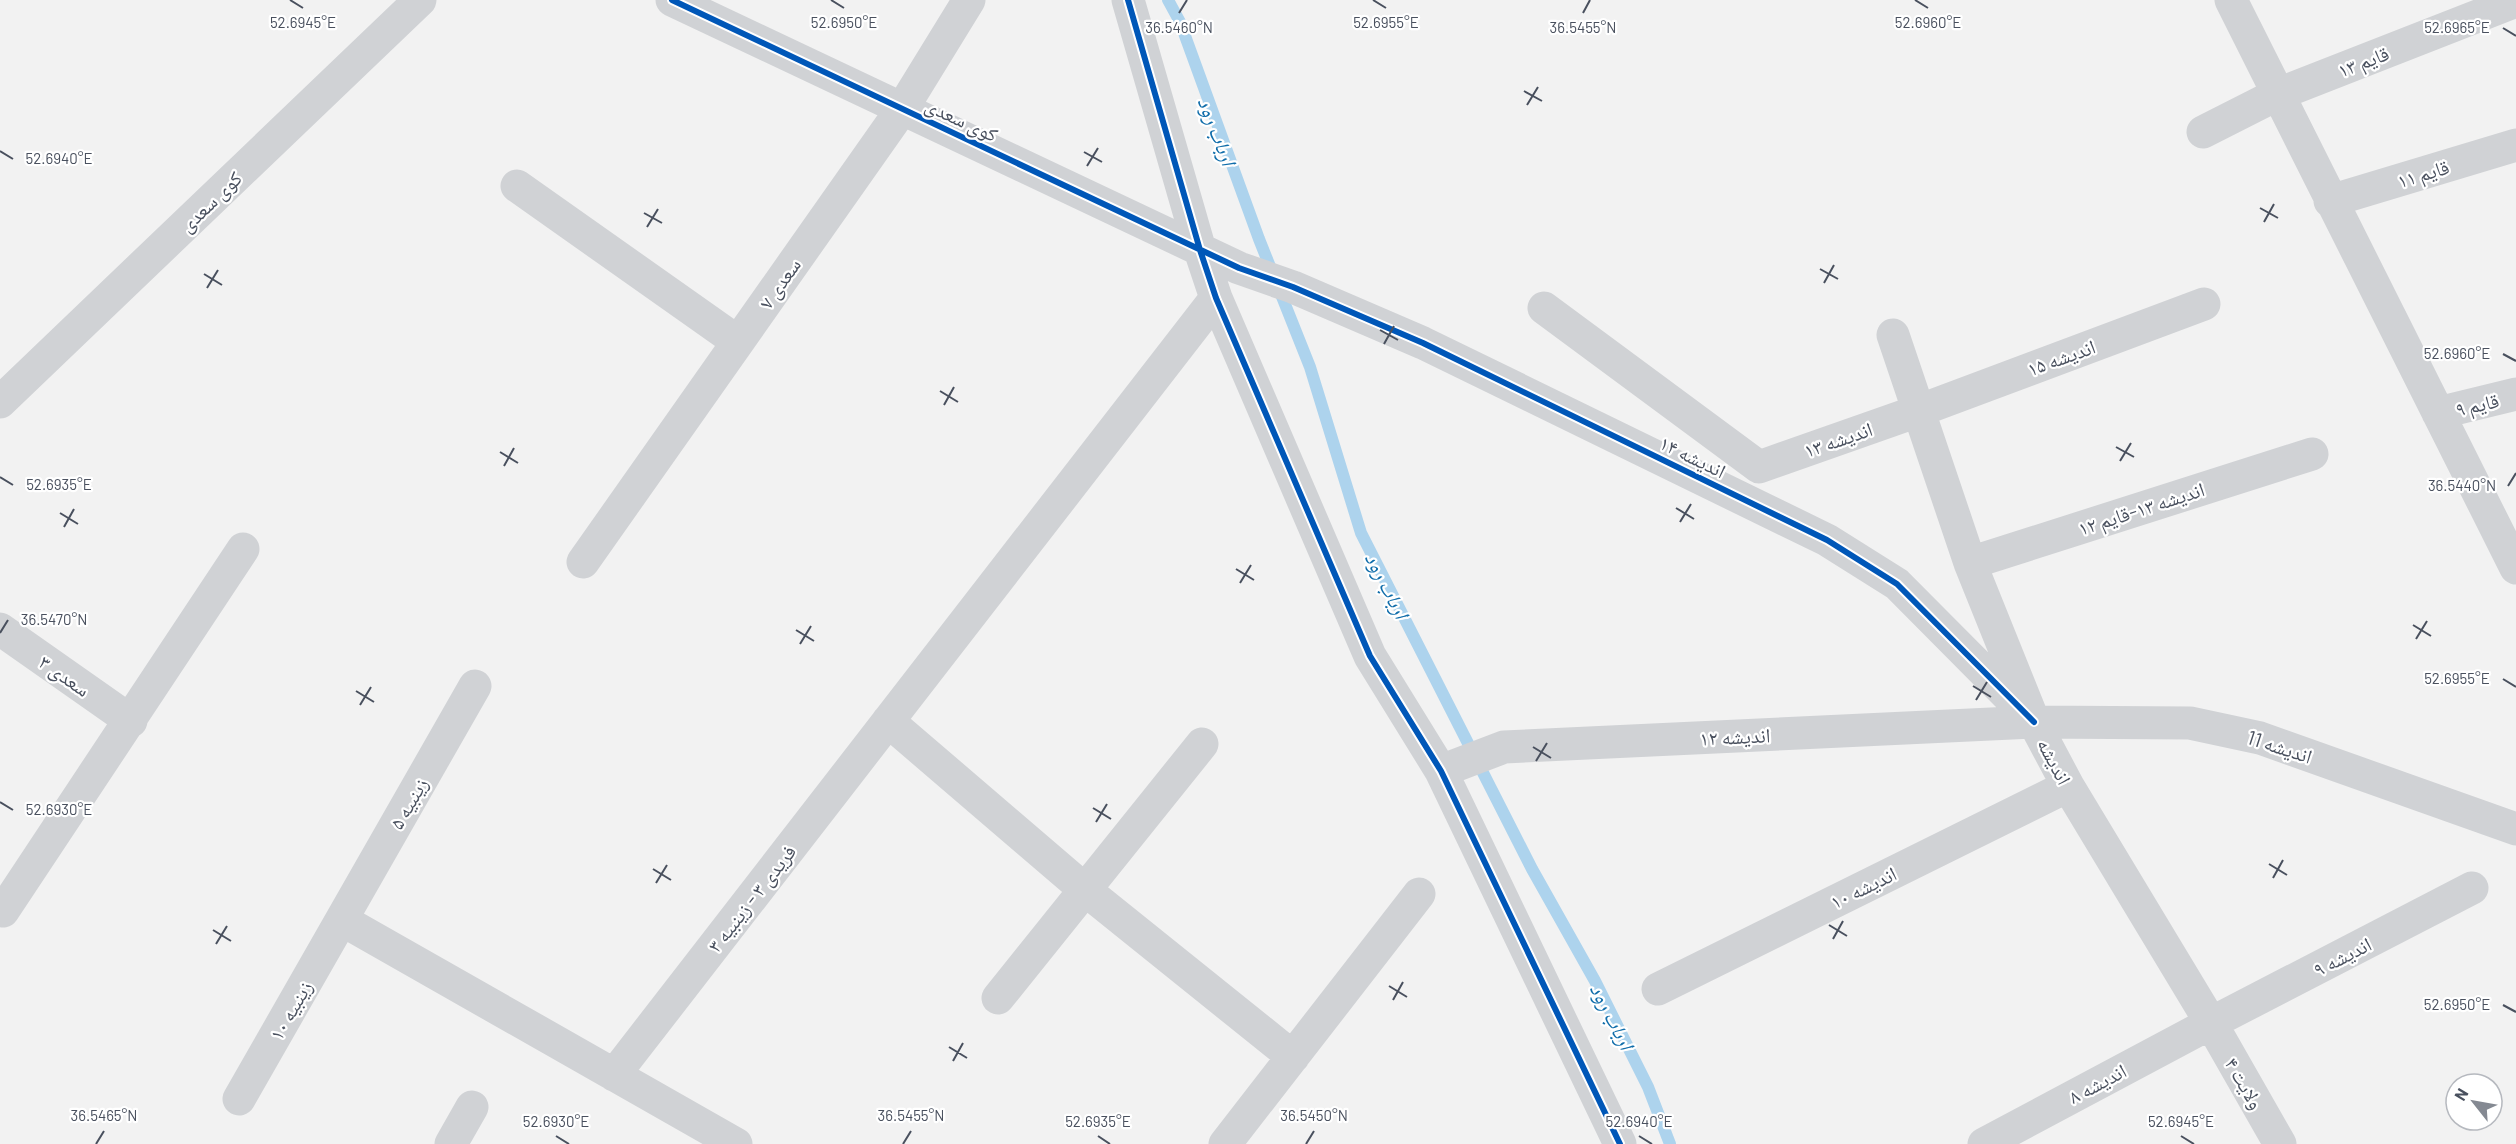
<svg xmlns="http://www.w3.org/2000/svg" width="2516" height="1144" font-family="Barlow,'Noto Naskh Arabic',sans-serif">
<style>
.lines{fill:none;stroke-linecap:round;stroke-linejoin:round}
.stream{stroke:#add3ed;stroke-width:12}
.street{stroke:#d0d2d5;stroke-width:33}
.cycleway-casing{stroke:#fff;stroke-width:10}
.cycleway{stroke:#0057b8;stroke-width:6}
.ticks{fill:none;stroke:#49505e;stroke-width:2}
.labels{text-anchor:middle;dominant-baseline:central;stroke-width:4.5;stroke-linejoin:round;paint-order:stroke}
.street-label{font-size:20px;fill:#49505e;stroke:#fff}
.water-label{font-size:21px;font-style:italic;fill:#106daa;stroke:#fff}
.ticks-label{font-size:15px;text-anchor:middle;fill:#49505e;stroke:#fff;stroke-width:4.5;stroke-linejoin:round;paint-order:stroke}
</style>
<rect width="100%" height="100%" fill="#f2f2f2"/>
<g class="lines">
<path class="stream" d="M1168 0 1180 22 1259 239 1310 367 1361 533 1532 869 1595 981 1648 1087 1670 1144"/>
<path class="street" d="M672 0 1239 268 1293 287 1423 343 1827 540 1897 584 2034 722
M1128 0 1200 250 1216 298 1370 656 1441 771 1620 1144
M2231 0 2516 568
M2203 132 2276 95 2516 1
M517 186 738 342
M2330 201 2516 145
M1544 308 1759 467 1918 411 2204 304
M1893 335 1970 563 2034 722 2068 786 2211 1023 2280 1144
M0 402 420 0
M2438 413 2516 394
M583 562 902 109 969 0
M1970 563 2312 454
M0 629 131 721
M888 721 1084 889 1293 1057
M1441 771 1504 747 2034 722 2190 723 2260 738 2516 829
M3 911 243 549
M342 920 736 1144
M1658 989 2068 786
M998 998 1202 744
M614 1075 1216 298
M239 1099 475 686
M451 1144 472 1107
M1225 1144 1419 894
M1984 1144 2211 1023 2472 888"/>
<g class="cycleway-casing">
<path id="cycleway" d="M672 0 1239 268 1293 287 1423 343 1827 540 1897 584 2034 722
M1128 0 1200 250 1216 298 1370 656 1441 771 1620 1144"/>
</g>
<use href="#cycleway" class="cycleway"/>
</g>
<path class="ticks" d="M290 0 303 8M831 0 844 8M1373 0 1386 8M1915 0 1928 8M1179 13 1187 0M1583 13 1590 0M2503 28 2516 36M1524 91 1542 101M1527 105 1538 87M0 151 13 159M1084 152 1102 162M1087 166 1098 148M2260 208 2278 218M644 213 662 223M2264 222 2274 204M647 227 658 209M1820 269 1838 279M204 274 222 285M1824 283 1834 265M207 288 218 270M1380 330 1398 340M1384 344 1394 326M2503 354 2516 361M940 391 958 402M944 405 954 387M2116 447 2134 457M500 452 518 463M2120 461 2131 443M504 466 514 448M0 477 13 485M2508 486 2516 473M1676 508 1694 519M60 513 78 524M1680 522 1691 504M64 527 74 509M1236 569 1254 580M1240 583 1251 565M2413 625 2431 636M796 630 814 641M0 633 8 620M2416 639 2427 621M800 644 811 626M2503 679 2516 687M1973 686 1991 697M356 691 374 702M1976 700 1987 682M360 705 371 687M1533 747 1551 758M1536 761 1547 743M0 802 13 810M1093 808 1111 819M1096 822 1107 804M2269 864 2287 875M653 869 671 880M2273 878 2283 860M656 883 667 865M1829 925 1847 936M213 930 231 941M1833 939 1843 921M216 944 227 926M1389 986 1407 997M1393 1000 1403 982M2503 1005 2516 1012M949 1047 967 1058M953 1061 963 1043M556 1136 569 1144M1098 1136 1110 1144M1639 1136 1652 1144M2181 1136 2194 1144M96 1144 104 1131M903 1144 911 1131M1306 1144 1314 1131"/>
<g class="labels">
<g class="street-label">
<text transform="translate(2363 61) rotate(-21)">قایم ۱۳</text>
<text transform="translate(962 119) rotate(25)">کوی سعدی</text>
<text transform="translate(2423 173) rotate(-17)">قایم ۱۱</text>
<text transform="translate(210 201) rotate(-44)">کوی سعدی</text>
<text transform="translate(779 283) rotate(-55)">سعدی ۷</text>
<text transform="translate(2061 357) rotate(-20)">اندیشه ۱۵</text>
<text transform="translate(2477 404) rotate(-13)">قایم ۹</text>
<text transform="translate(1838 439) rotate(-19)">اندیشه ۱۳</text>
<text transform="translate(1693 456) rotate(26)">اندیشه ۱۴</text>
<text transform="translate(2141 508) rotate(-18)">اندیشه ۱۳-قایم ۱۲</text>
<text transform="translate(65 675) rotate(35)">سعدی ۳</text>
<text transform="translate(1735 736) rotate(-3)">اندیشه ۱۲</text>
<text transform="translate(2280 746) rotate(18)">اندیشه 11</text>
<text transform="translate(2055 761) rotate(62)">اندیشه</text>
<text transform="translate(408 803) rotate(-60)">زینبیه ۵</text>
<text transform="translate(1863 887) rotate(-26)">اندیشه ۱۰</text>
<text transform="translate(751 898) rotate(-52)">فریدی ۳ - زینبیه ۳</text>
<text transform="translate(2342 956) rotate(-27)">اندیشه ۹</text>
<text transform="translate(290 1010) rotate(-60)">زینبیه ۱۰</text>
<text transform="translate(2097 1083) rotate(-28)">اندیشه ۸</text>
<text transform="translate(2245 1083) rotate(60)">ولایت ۴</text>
</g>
<g class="water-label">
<text transform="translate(1218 131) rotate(69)">ارباب رود</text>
<text transform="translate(1388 585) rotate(63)">ارباب رود</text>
<text transform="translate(1613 1016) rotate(63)">ارباب رود</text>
</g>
</g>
<g class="ticks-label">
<text x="303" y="28">52.6945°E</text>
<text x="844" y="28">52.6950°E</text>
<text x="1386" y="28">52.6955°E</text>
<text x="1928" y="28">52.6960°E</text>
<text x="1179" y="33">36.5460°N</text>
<text x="1583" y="33">36.5455°N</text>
<text x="2457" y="33">52.6965°E</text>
<text x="59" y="164">52.6940°E</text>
<text x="2457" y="359">52.6960°E</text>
<text x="59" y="490">52.6935°E</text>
<text x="2462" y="491">36.5440°N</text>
<text x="54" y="625">36.5470°N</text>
<text x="2457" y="684">52.6955°E</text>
<text x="59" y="815">52.6930°E</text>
<text x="2457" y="1010">52.6950°E</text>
<text x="104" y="1121">36.5465°N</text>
<text x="911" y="1121">36.5455°N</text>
<text x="1314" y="1121">36.5450°N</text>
<text x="556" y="1127">52.6930°E</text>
<text x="1098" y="1127">52.6935°E</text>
<text x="1639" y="1127">52.6940°E</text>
<text x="2181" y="1127">52.6945°E</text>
</g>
<g transform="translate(2474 1102) rotate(301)"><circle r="28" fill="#ffffff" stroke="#b6b9bf" stroke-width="1.5"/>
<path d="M0-4.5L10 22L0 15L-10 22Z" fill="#848992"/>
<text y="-9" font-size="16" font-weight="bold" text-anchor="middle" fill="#49505e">N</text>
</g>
</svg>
